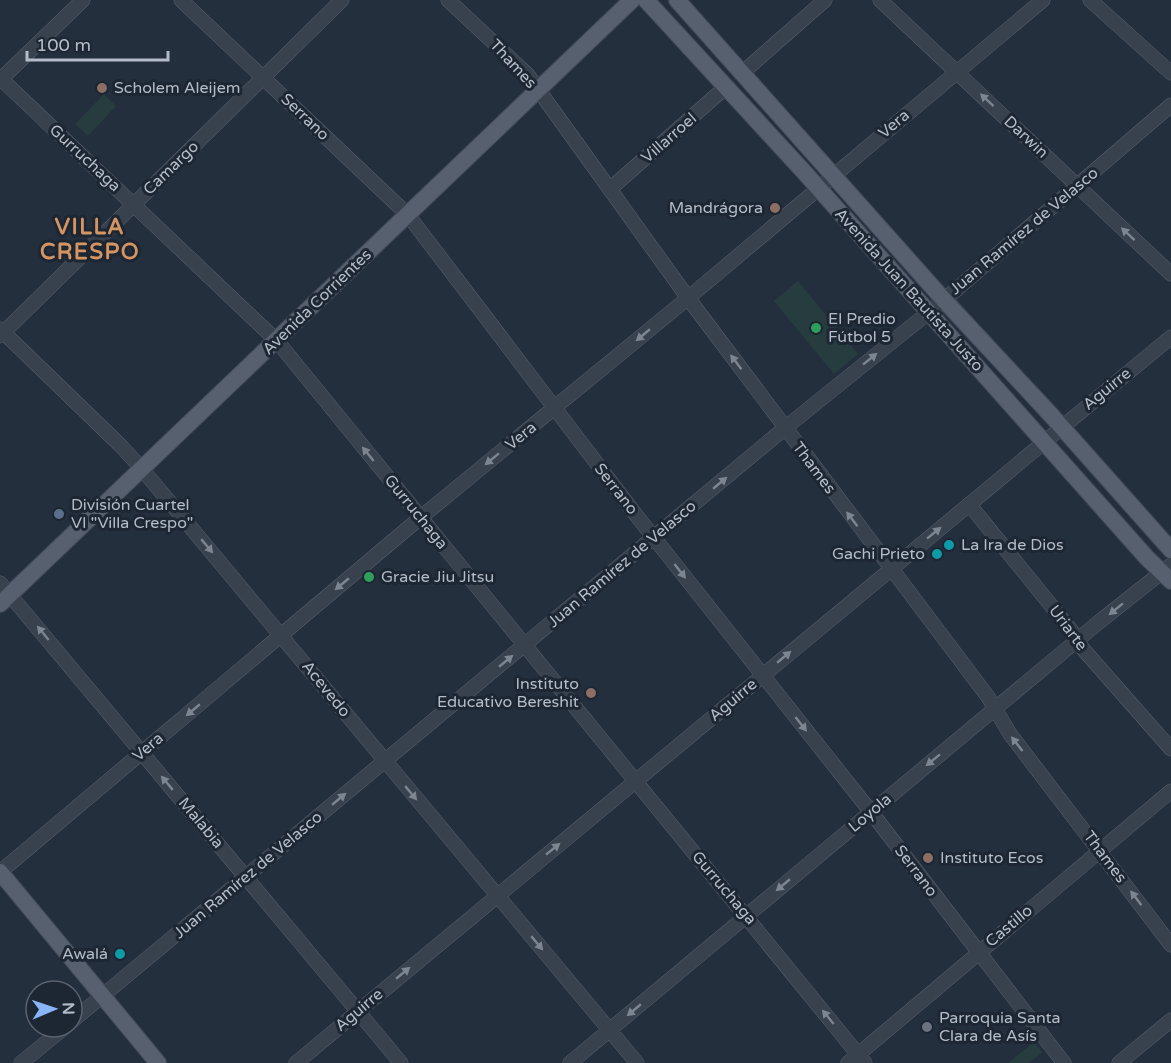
<svg xmlns="http://www.w3.org/2000/svg" width="1171" height="1063" font-family="'Varela Round',sans-serif">
<style>
.green{fill:#263c3f}
.lines{fill:none;stroke-linecap:round;stroke-linejoin:round}
.minor-casing{stroke:#565f6c;stroke-width:15}
.major-casing{stroke:#414a57;stroke-width:18}
.minor{stroke:#38414e;stroke-width:14}
.major{stroke:#56606e;stroke-width:16}
.oneway{fill:#7c8592}
.education-dot{fill:#8d6e63;stroke:#1d2633;stroke-width:2}
.leisure-dot{fill:#2e9e5b;stroke:#1d2633;stroke-width:2}
.service-dot{fill:#5c6f8a;stroke:#1d2633;stroke-width:2}
.culture-dot{fill:#0f9aa8;stroke:#1d2633;stroke-width:2}
.worship-dot{fill:#6b7280;stroke:#1d2633;stroke-width:2}
.labels{text-anchor:middle;dominant-baseline:central;stroke-width:6;stroke-linejoin:round;paint-order:stroke}
.street-label{font-size:16px;fill:#b4bcc9;stroke:#1d2633}
.poi-label{font-size:16px;fill:#b4bcc9;stroke:#1d2633;text-anchor:start}
.district-label{font-size:22px;font-weight:bold;letter-spacing:1.5px;fill:#d59563;stroke:#1d2633}
</style>
<rect width="100%" height="100%" fill="#242f3e"/>
<path class="green" d="M104 94 116 106 88 136 75 124Z
M798 281 858 354 834 374 774 301Z
M1034 1042 1042 1052 1029 1063H1008Z"/>
<g class="lines">
<g class="minor-casing">
<path id="minor" d="M181 0 408 215 636 515 871 812 1064 1063
M448 0 527 74 688 298 988 697 1010 734 1171 945
M880 0 1171 274
M1090 0 1171 73
M741 74 825 0
M0 78 277 341 865 1063
M0 80 83 0
M610 189 727 86
M0 329 121 446 142 469 637 1063
M0 336 342 0
M969 504 1071 630 1083 649 1171 749
M0 583 401 1063
M0 872 420 518 688 298 1043 0
M72 1021 785 428 944 300 1171 105
M21 1063 65 1027
M296 1063 1171 337
M570 1063 1099 622 1171 565
M848 1063 1171 791
M1119 1063 1171 1020"/>
</g>
<g class="major-casing">
<path id="major" d="M646 0 805 173 1147 558 1171 581
M677 0 944 300 1051 415 1171 550
M0 604 632 0
M0 872 158 1063"/>
</g>
<use href="#minor" class="minor"/>
<use href="#major" class="major"/>
</g>
<defs><path id="oneway-solid" d="M-6-.8H1V-3.2L6.5 0L1 3.2V.8H-6Z" transform="scale(1.5)"/></defs>
<g class="oneway">
<use href="#oneway-solid" transform="translate(987 100) rotate(-137)"/>
<use href="#oneway-solid" transform="translate(1128 234) rotate(-137)"/>
<use href="#oneway-solid" transform="translate(643 335) rotate(140)"/>
<use href="#oneway-solid" transform="translate(870 359) rotate(-39)"/>
<use href="#oneway-solid" transform="translate(736 362) rotate(-127)"/>
<use href="#oneway-solid" transform="translate(368 454) rotate(-129)"/>
<use href="#oneway-solid" transform="translate(492 459) rotate(141)"/>
<use href="#oneway-solid" transform="translate(720 483) rotate(-40)"/>
<use href="#oneway-solid" transform="translate(852 519) rotate(-127)"/>
<use href="#oneway-solid" transform="translate(934 533) rotate(-39)"/>
<use href="#oneway-solid" transform="translate(207 546) rotate(50)"/>
<use href="#oneway-solid" transform="translate(680 571) rotate(52)"/>
<use href="#oneway-solid" transform="translate(342 584) rotate(140)"/>
<use href="#oneway-solid" transform="translate(1116 609) rotate(141)"/>
<use href="#oneway-solid" transform="translate(43 633) rotate(-129)"/>
<use href="#oneway-solid" transform="translate(784 657) rotate(-40)"/>
<use href="#oneway-solid" transform="translate(506 661) rotate(-40)"/>
<use href="#oneway-solid" transform="translate(193 710) rotate(140)"/>
<use href="#oneway-solid" transform="translate(801 724) rotate(52)"/>
<use href="#oneway-solid" transform="translate(1017 744) rotate(-128)"/>
<use href="#oneway-solid" transform="translate(933 760) rotate(141)"/>
<use href="#oneway-solid" transform="translate(167 783) rotate(-130)"/>
<use href="#oneway-solid" transform="translate(411 793) rotate(50)"/>
<use href="#oneway-solid" transform="translate(339 799) rotate(-40)"/>
<use href="#oneway-solid" transform="translate(553 849) rotate(-39)"/>
<use href="#oneway-solid" transform="translate(783 885) rotate(140)"/>
<use href="#oneway-solid" transform="translate(1136 898) rotate(-127)"/>
<use href="#oneway-solid" transform="translate(537 943) rotate(50)"/>
<use href="#oneway-solid" transform="translate(403 973) rotate(-40)"/>
<use href="#oneway-solid" transform="translate(634 1010) rotate(140)"/>
<use href="#oneway-solid" transform="translate(828 1017) rotate(-129)"/>
</g>
<g class="education-dot">
<circle cx="102" cy="88" r="6"/>
<circle cx="775" cy="208" r="6"/>
<circle cx="591" cy="693" r="6"/>
<circle cx="928" cy="858" r="6"/>
</g>
<g class="leisure-dot">
<circle cx="816" cy="328" r="6"/>
<circle cx="369" cy="577" r="6"/>
</g>
<circle class="service-dot" cx="59" cy="514" r="6"/>
<g class="culture-dot">
<circle cx="949" cy="545" r="6"/>
<circle cx="937" cy="554" r="6"/>
<circle cx="120" cy="954" r="6"/>
</g>
<circle class="worship-dot" cx="927" cy="1027" r="6"/>
<g class="labels">
<g class="street-label">
<text transform="translate(513 64) rotate(47)">Thames</text>
<text transform="translate(305 117) rotate(44)">Serrano</text>
<text transform="translate(894 124) rotate(-40)">Vera</text>
<text transform="translate(1026 137) rotate(43)">Darwin</text>
<text transform="translate(669 138) rotate(-41)">Villarroel</text>
<text transform="translate(85 158) rotate(43)">Gurruchaga</text>
<text transform="translate(171 168) rotate(-44)">Camargo</text>
<text transform="translate(1024 231) rotate(-40)">Juan Ramírez de Velasco</text>
<text transform="translate(909 290) rotate(48)">Avenida Juan Bautista Justo</text>
<text transform="translate(317 302) rotate(-44)">Avenida Corrientes</text>
<text transform="translate(1107 389) rotate(-39)">Aguirre</text>
<text transform="translate(521 436) rotate(-39)">Vera</text>
<text transform="translate(814 468) rotate(53)">Thames</text>
<text transform="translate(616 489) rotate(52)">Serrano</text>
<text transform="translate(416 512) rotate(51)">Gurruchaga</text>
<text transform="translate(622 564) rotate(-40)">Juan Ramírez de Velasco</text>
<text transform="translate(1068 628) rotate(53)">Uriarte</text>
<text transform="translate(326 689) rotate(51)">Acevedo</text>
<text transform="translate(733 700) rotate(-40)">Aguirre</text>
<text transform="translate(148 747) rotate(-41)">Vera</text>
<text transform="translate(870 813) rotate(-40)">Loyola</text>
<text transform="translate(201 823) rotate(50)">Malabia</text>
<text transform="translate(1105 857) rotate(53)">Thames</text>
<text transform="translate(916 871) rotate(53)">Serrano</text>
<text transform="translate(248 875) rotate(-40)">Juan Ramírez de Velasco</text>
<text transform="translate(724 888) rotate(50)">Gurruchaga</text>
<text transform="translate(1009 926) rotate(-40)">Castillo</text>
<text transform="translate(359 1010) rotate(-40)">Aguirre</text>
</g>
<g class="poi-label">
<text x="114" y="88">Scholem Aleijem</text>
<text x="763" y="208" text-anchor="end">Mandrágora</text>
<text x="828" y="319">El Predio<tspan x="828" dy="18">Fútbol 5</tspan></text>
<text x="71" y="505">División Cuartel<tspan x="71" dy="18">VI "Villa Crespo"</tspan></text>
<text x="961" y="545">La Ira de Dios</text>
<text x="925" y="554" text-anchor="end">Gachi Prieto</text>
<text x="381" y="577">Gracie Jiu Jitsu</text>
<text x="579" y="684" text-anchor="end">Instituto<tspan x="579" dy="18">Educativo Bereshit</tspan></text>
<text x="940" y="858">Instituto Ecos</text>
<text x="108" y="954" text-anchor="end">Awalá</text>
<text x="939" y="1018">Parroquia Santa<tspan x="939" dy="18">Clara de Asís</tspan></text>
</g>
<g class="district-label">
<text x="90" y="227">VILLA<tspan x="90" dy="25">CRESPO</tspan></text>
</g>
</g>
<g transform="translate(54 1009) rotate(88)"><circle r="28" fill="#1d2633" stroke="#59626f" stroke-width="1.5"/>
<path d="M0-4.5L10 22L0 15L-10 22Z" fill="#8ab4f8"/>
<text y="-9" font-size="16" font-weight="bold" text-anchor="middle" fill="#b4bcc9">N</text>
</g>
<path d="M27 51v9h141v-9" fill="none" stroke="#b4bcc9" stroke-width="3"/>
<text x="36" y="51" font-size="18" fill="#b4bcc9" stroke="#1d2633" stroke-width="4.5" paint-order="stroke">100 m</text>
</svg>
